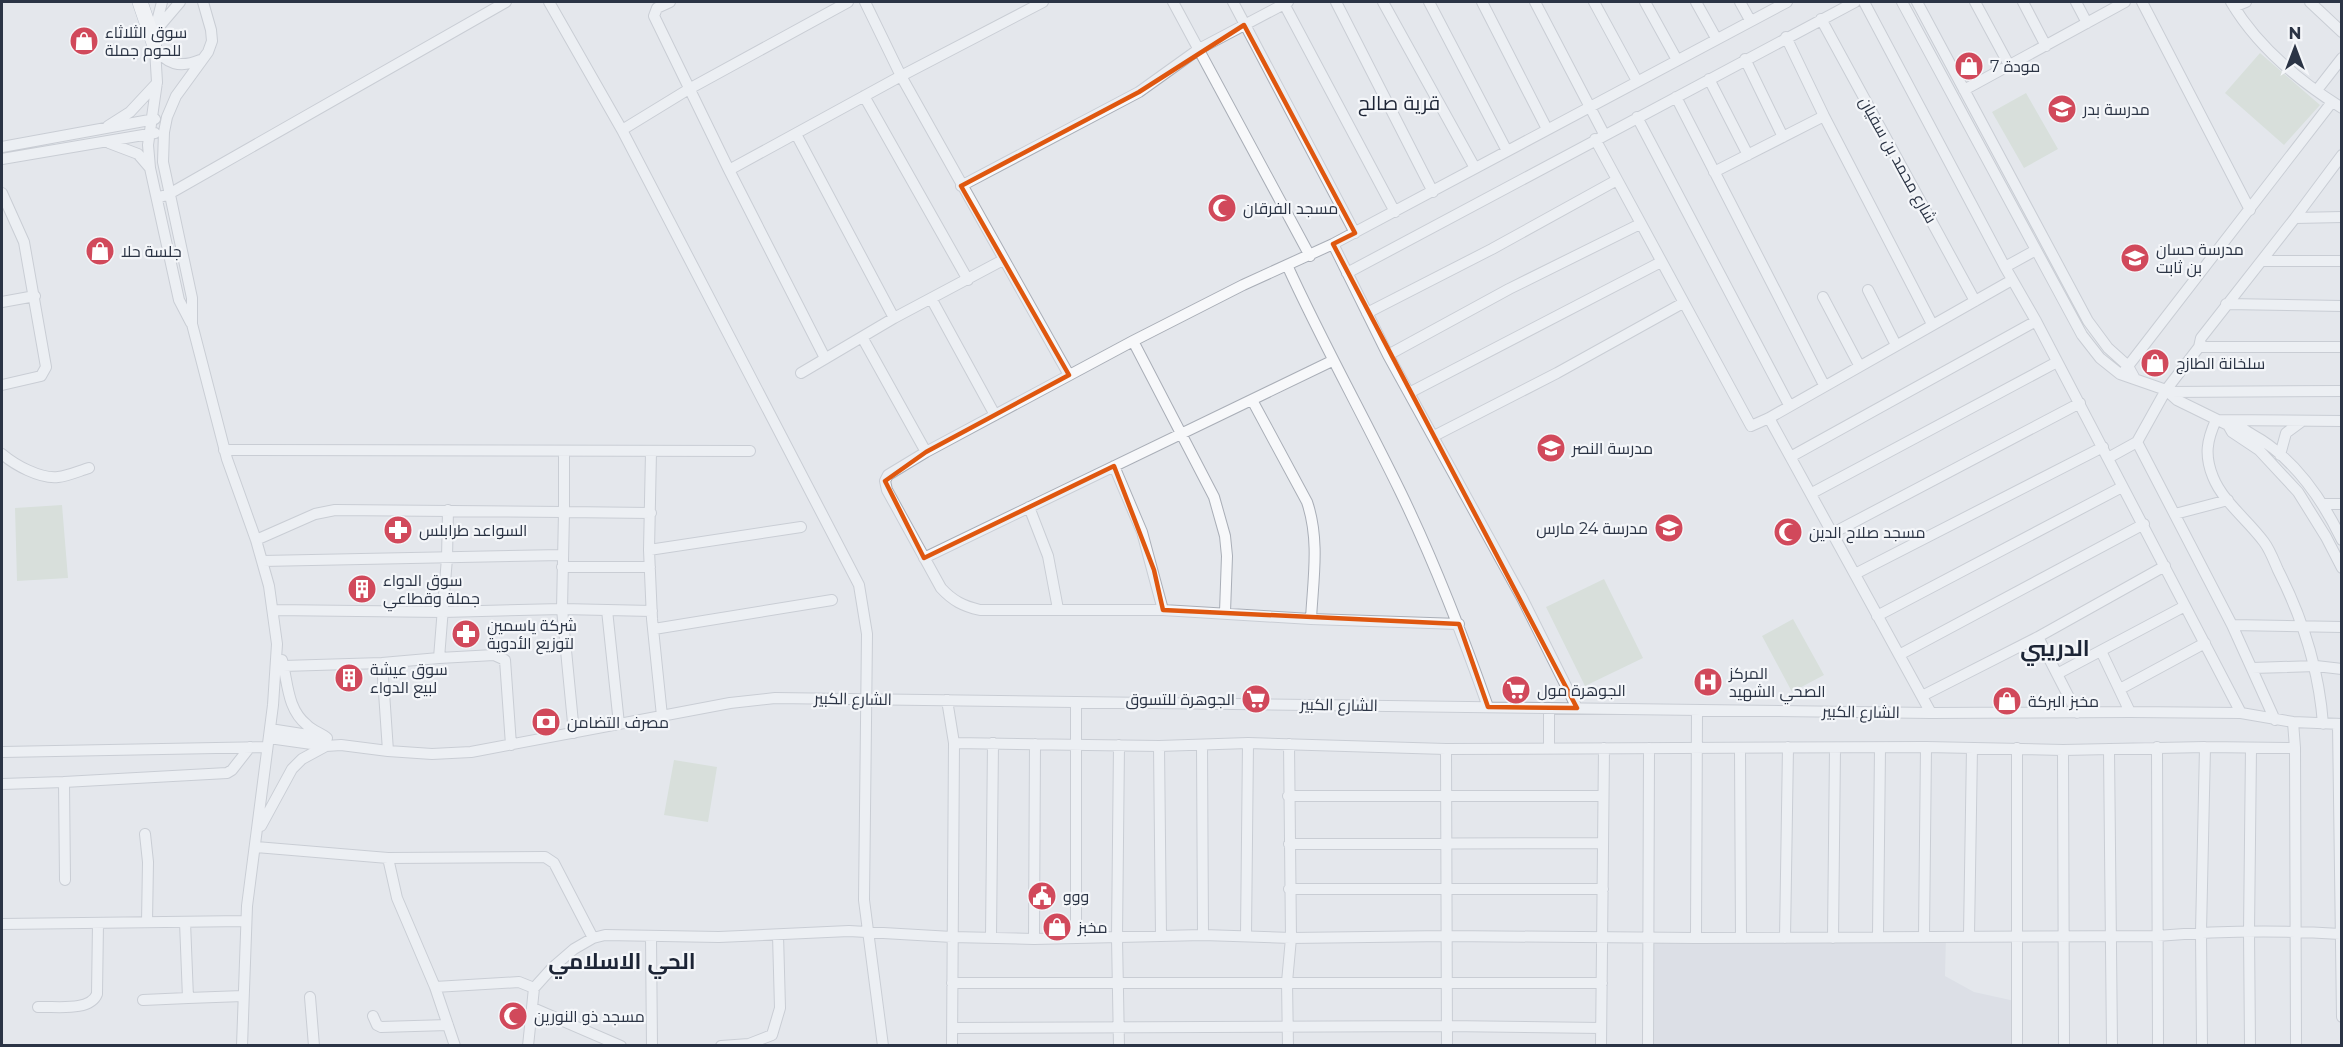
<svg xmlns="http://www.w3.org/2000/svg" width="2343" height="1047" font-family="Montserrat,Cairo,sans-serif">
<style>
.built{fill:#d2d6de}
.green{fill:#c9d6c5}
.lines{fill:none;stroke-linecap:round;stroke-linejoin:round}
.minor-casing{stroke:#a9aeb7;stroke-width:12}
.highway-casing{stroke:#8b94a3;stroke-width:16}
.minor{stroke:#f7f8fa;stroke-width:10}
.highway{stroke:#fff;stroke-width:15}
.marked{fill:none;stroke:#df570f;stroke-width:4.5;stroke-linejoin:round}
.labels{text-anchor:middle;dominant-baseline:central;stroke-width:4.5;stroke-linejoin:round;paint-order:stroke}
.poi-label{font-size:16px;fill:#2b3445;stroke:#f4f6f9;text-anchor:start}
.street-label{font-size:16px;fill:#2b3445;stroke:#f4f6f9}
.quarter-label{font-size:20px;fill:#1d2536;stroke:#f4f6f9}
.district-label{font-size:22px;font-weight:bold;fill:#1d2536;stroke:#f4f6f9}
</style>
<rect width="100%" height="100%" fill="#e4e7ec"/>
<path class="built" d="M1946 937 1945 976 1974 992 2015 1001V1045H1648V938Z"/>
<path class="green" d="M2260 53 2320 105 2284 145 2225 93Z
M2026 93 2058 149 2024 168 1992 112Z
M62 505 68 578 17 581 15 508Z
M1604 579 1643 658 1585 686 1546 607Z
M1793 619 1824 675 1792 692 1762 636Z
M674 760 717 767 708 822 664 815Z"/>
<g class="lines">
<g class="minor-casing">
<path id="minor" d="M162 2 154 33 157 82 148 145 150 168 179 300 191 323
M203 2 211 30 212 41 208 52 176 96 167 117 164 132 163 162 192 298V324L227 459 256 540 269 586 277 644 273 705 247 906 242 1046
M549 2 622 130 859 585 867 634 864 900 883 1046
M670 2 657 8 654 16 729 170 825 358
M865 2 901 76 1069 375
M1173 2 1310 256
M1233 2 1355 233
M1283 2 1395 212
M1336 2 1433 192
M1383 2 1475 168
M1429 2 1507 151
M1482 2 1547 129
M1535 2 1604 134
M1594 2 1637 81
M1645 2 1677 60
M1696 2 1716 38
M1740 2 1750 20
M1864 2 2005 267 2036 321 2241 713
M1902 2 2082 335 2100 358 2120 374 2166 390 2177 400 2228 425C2238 424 2244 430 2253 435 2293 457 2322 499 2342 540
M1917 2 2088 321 2108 348 2128 366 2134 377
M1975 2 2009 65
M2023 2 2046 46
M2076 2 2087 23
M2142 2 2250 210
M2231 2C2257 46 2299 81 2342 108
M2310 2 2342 32
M2234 7 2246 2
M1821 19 1975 301
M157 29 180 2
M1786 37 1824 116 1932 324
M155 46C165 65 181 68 200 60
M1745 59 1783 137
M1709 79 1748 155
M1964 90 2125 2
M2317 90 2342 58
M864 96 968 280
M1676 97 1824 385
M1637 117 1789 405
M108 126 130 112 157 83
M622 130 689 89 848 2
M796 134 894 318
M1595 139 1751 426 1769 418 2012 280
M109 143 138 154 150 168
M2 147 155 119
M2 159 155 133
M729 170 901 76 1043 2
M1714 172 1824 116
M961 186 1139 92 1199 49 1288 2
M2 193 24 242 46 367 41 376 2 385
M157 198 169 194 506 2
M2295 218 2342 217
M1333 244 1388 355 1522 598 1577 708
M2262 261H2342
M1287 265C1322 342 1363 415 1400 491 1434 561 1462 633 1488 707
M2005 267 2036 250
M1347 273 1855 2
M1868 290 1896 345
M1823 297 1859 365
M932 300 995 415
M2 302 35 296
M2226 304 2342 306
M1367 313 1492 249 1617 180
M862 337 926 452
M1133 341 1214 497 1225 536 1227 556 1225 612
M2199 347H2342
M1388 355 1509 289 1640 224
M2125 370 2332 102
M801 373 894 318 1003 260
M2168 392 2342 391
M1409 393 1661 262
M1252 400 1307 502C1320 540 1313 580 1311 619
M1769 418 1931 713
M2228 425 2232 432 2259 450 2298 492 2326 537 2342 568
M1434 436 1557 373 1683 303
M224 450 750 451
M564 451V512L651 513
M651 452 649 550 652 619 662 716
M2 454C15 465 40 479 58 477 68 476 79 471 89 468
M2280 455 2286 433 2301 422
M1792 456 2036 321
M2108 458 2137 442
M1114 466 1142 532 1163 610
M1812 493 2057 362
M2322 504H2342
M1029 507 1048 556 1058 609
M2175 514 2228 500
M1833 533 2080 403
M256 540 315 514 335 510 564 512 562 609 443 612 273 610
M649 550 801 527
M924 558 1332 361
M262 561 562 555
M562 567H650
M1855 574 2103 447
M607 610 619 724
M1877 616 2122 487
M1459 624 1311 619 1163 610H980C963 606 953 601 941 588L887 490 885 481 888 475 926 452 1133 341 1243 285 1333 244 1787 2
M2232 625 2342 627
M654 629 832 600
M2038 637 2077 713
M2101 651 2130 712
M1899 655 2144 524
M439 658 494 655 505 660 511 745
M282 660C288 683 287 709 307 725 313 731 321 733 327 738
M382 663 388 751
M283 666 382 663 439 658 447 558 448 510
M2252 668 2316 666 2342 669
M2057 674 2185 606
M2120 689 2205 643
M1922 696 2038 637 2165 566
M947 700 954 743
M1549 708V748
M2275 720 2232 625 2137 442 2166 390 2199 347 2201 338 2295 218 2342 155
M2293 722 2295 748 2296 1046
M2323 724C2319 670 2303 619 2278 570 2274 561 2270 550 2264 542 2248 520 2223 502 2213 477 2204 455 2207 440 2216 420L2342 421
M2338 724 2342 1017
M270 729 321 737
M574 733 562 609 652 611
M269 738 326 746 341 745 388 751 432 754 471 752 730 703 775 698 1931 713 2130 712 2241 713 2293 722 2342 724
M1119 745 1117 938 1119 1046
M1202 745 1203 935
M1159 746 1161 936
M2157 747 2158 1046
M2017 748V1046
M1446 749 1447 1046
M1740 749 1741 938
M2109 749 2112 1046
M2063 750 2064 1046
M2 752 267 747
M64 782 227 773 232 770 250 747
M2 784 64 782 65 880
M1288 796H1602
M261 826 292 769 302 759 326 746
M145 834 148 862 147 922
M1289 844 1603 843
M256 847 388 858 545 857 554 863 593 938
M388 858 397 898 435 987 455 1046
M1289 889H1603
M185 922 188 998 243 996
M2 924 246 921
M1969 935 1972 748
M1246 936 1248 743
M1878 936 1880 748
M1924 936 1926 747
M651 937 652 1046
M991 937 993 743
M1076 938V702
M1696 938 1697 710
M1785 938 1788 747
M1833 938 1835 748
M1034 939 1035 744
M952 983H1602
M435 987 519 982 534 988
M310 997 314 1046
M143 1000 188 998
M38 1007C55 1006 90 1012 97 994L98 923
M533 1008 621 1046
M373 1016 377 1025 381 1027 448 1025
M952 1028 1446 1026 1601 1028
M528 1046 534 988 552 968 574 949 593 938 605 935 719 937 849 931 952 937 1034 939 1203 935 1291 938 1446 936 1696 938 2157 936C2218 931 2279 930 2340 934
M721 1046 749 1044 772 1035 780 1008 778 935
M952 1046 954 743 1159 746 1248 743 1446 749 1926 747 2063 750 2205 747 2295 748
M1288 1046 1287 982 1291 938 1289 744
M1601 1046 1604 748
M1648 1046 1649 748
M2202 1046 2201 932 2205 747
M2250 1046 2249 932 2251 748"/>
</g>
<g class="highway-casing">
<path id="highway" d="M140 2 154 43"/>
</g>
<use href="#minor" class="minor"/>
<use href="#highway" class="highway"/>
</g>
<path d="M0 0H2343V1047H0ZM1244 25 1355 233 1333 244 1577 708 1488 707 1459 624 1163 610 1154 570 1114 466 924 558 885 481 926 452 1069 375 961 186 1139 92Z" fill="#e4e7ec" fill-opacity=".55" fill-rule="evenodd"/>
<path class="marked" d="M1244 25 1355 233 1333 244 1577 708 1488 707 1459 624 1163 610 1154 570 1114 466 924 558 885 481 926 452 1069 375 961 186 1139 92Z"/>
<defs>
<g id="shop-disc" transform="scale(1.5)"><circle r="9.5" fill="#d1495b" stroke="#f4f6f9"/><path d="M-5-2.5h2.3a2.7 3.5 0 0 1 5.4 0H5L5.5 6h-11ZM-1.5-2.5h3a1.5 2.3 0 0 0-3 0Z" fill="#fff"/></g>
<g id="school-disc" transform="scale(1.5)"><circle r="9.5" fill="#d1495b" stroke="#f4f6f9"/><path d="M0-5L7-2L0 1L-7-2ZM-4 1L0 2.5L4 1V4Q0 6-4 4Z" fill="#fff"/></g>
<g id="mosque-disc" transform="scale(1.5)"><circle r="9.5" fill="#d1495b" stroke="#f4f6f9"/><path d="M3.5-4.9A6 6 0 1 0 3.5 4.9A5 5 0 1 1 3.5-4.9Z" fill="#fff"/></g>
<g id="pharmacy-disc" transform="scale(1.5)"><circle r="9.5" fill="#d1495b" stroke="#f4f6f9"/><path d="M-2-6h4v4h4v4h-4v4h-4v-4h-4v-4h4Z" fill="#fff"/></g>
<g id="building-disc" transform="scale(1.5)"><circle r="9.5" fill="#d1495b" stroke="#f4f6f9"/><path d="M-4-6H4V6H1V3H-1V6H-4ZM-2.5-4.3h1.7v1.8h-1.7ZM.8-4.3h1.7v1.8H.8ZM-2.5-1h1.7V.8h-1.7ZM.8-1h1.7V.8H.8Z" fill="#fff"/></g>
<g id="hospital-disc" transform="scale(1.5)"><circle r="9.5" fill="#d1495b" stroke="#f4f6f9"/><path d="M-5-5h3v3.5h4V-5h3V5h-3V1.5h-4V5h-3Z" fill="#fff"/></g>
<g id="supermarket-disc" transform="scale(1.5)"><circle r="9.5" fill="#d1495b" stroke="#f4f6f9"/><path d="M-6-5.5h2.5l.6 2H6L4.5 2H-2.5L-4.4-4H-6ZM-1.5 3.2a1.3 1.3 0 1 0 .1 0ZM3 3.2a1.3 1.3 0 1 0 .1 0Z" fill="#fff"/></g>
<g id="bank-disc" transform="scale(1.5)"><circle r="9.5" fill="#d1495b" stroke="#f4f6f9"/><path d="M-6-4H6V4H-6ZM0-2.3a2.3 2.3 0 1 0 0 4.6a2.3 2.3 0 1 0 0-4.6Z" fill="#fff"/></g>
<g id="civic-disc" transform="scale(1.5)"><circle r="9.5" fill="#d1495b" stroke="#f4f6f9"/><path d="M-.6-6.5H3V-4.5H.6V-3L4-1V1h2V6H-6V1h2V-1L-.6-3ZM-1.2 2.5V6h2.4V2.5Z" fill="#fff"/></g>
</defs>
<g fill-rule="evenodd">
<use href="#shop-disc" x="84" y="41"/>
<use href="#shop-disc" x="1969" y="66"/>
<use href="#school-disc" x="2062" y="109"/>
<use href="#mosque-disc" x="1222" y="208"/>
<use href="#shop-disc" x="100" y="251"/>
<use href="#school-disc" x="2135" y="258"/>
<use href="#shop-disc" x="2155" y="363"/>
<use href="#school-disc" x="1551" y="448"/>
<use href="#school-disc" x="1669" y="528"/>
<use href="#pharmacy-disc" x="398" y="530"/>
<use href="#mosque-disc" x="1788" y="532"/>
<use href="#building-disc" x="362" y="589"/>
<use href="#pharmacy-disc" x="466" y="634"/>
<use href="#building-disc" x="349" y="678"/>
<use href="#hospital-disc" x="1708" y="682"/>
<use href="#supermarket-disc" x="1516" y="690"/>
<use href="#supermarket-disc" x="1256" y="699"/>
<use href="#shop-disc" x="2007" y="701"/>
<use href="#bank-disc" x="546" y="722"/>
<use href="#civic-disc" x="1042" y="896"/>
<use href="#shop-disc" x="1057" y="927"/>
<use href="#mosque-disc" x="513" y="1016"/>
</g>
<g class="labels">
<g class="poi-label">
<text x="105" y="32">سوق الثلاثاء<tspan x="105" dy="18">للحوم جملة</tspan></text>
<text x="1990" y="66">مودة 7</text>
<text x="2083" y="109">مدرسة بدر</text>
<text x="1243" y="208">مسجد الفرقان</text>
<text x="2156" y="249">مدرسة حسان<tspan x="2156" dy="18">بن ثابت</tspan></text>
<text x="121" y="251">جلسة حلا</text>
<text x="2176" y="363">سلخانة الطازج</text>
<text x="1572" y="448">مدرسة النصر</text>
<text x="1648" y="528" text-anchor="end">مدرسة 24 مارس</text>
<text x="419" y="530">السواعد طرابلس</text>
<text x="1809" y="532">مسجد صلاح الدين</text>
<text x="383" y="580">سوق الدواء<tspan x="383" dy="18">جملة وقطاعي</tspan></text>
<text x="487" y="625">شركة ياسمين<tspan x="487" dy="18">لتوزيع الأدوية</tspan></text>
<text x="370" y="669">سوق عيشة<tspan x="370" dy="18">لبيع الدواء</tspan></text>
<text x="1729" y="673">المركز<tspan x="1729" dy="18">الصحي الشهيد</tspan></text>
<text x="1537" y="690">الجوهرة مول</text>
<text x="1235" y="699" text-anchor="end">الجوهرة للتسوق</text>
<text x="2028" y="701">مخبز البركة</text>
<text x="567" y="722">مصرف التضامن</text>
<text x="1063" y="896">ووو</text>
<text x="1078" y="927">مخبز</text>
<text x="534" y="1016">مسجد ذو النورين</text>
</g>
<g class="street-label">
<text transform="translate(1898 160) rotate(61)">شارع محمد بن سفيان</text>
<text transform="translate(853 699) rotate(1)">الشارع الكبير</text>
<text transform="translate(1339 705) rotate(1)">الشارع الكبير</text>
<text transform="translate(1861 712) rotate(1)">الشارع الكبير</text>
</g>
<g class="quarter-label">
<text x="1399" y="103">قرية صالح</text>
</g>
<g class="district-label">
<text x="2055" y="648">الدريبي</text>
<text x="622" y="961">الحي الاسلامي</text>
</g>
</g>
<rect width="2343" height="1047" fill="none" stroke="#2b3445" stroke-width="6"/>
<g transform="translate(2295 48)" stroke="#f4f6f9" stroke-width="4.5" paint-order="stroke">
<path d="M0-4.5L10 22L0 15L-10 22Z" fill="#2b3445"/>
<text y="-9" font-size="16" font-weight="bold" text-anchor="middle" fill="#2b3445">N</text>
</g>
</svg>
